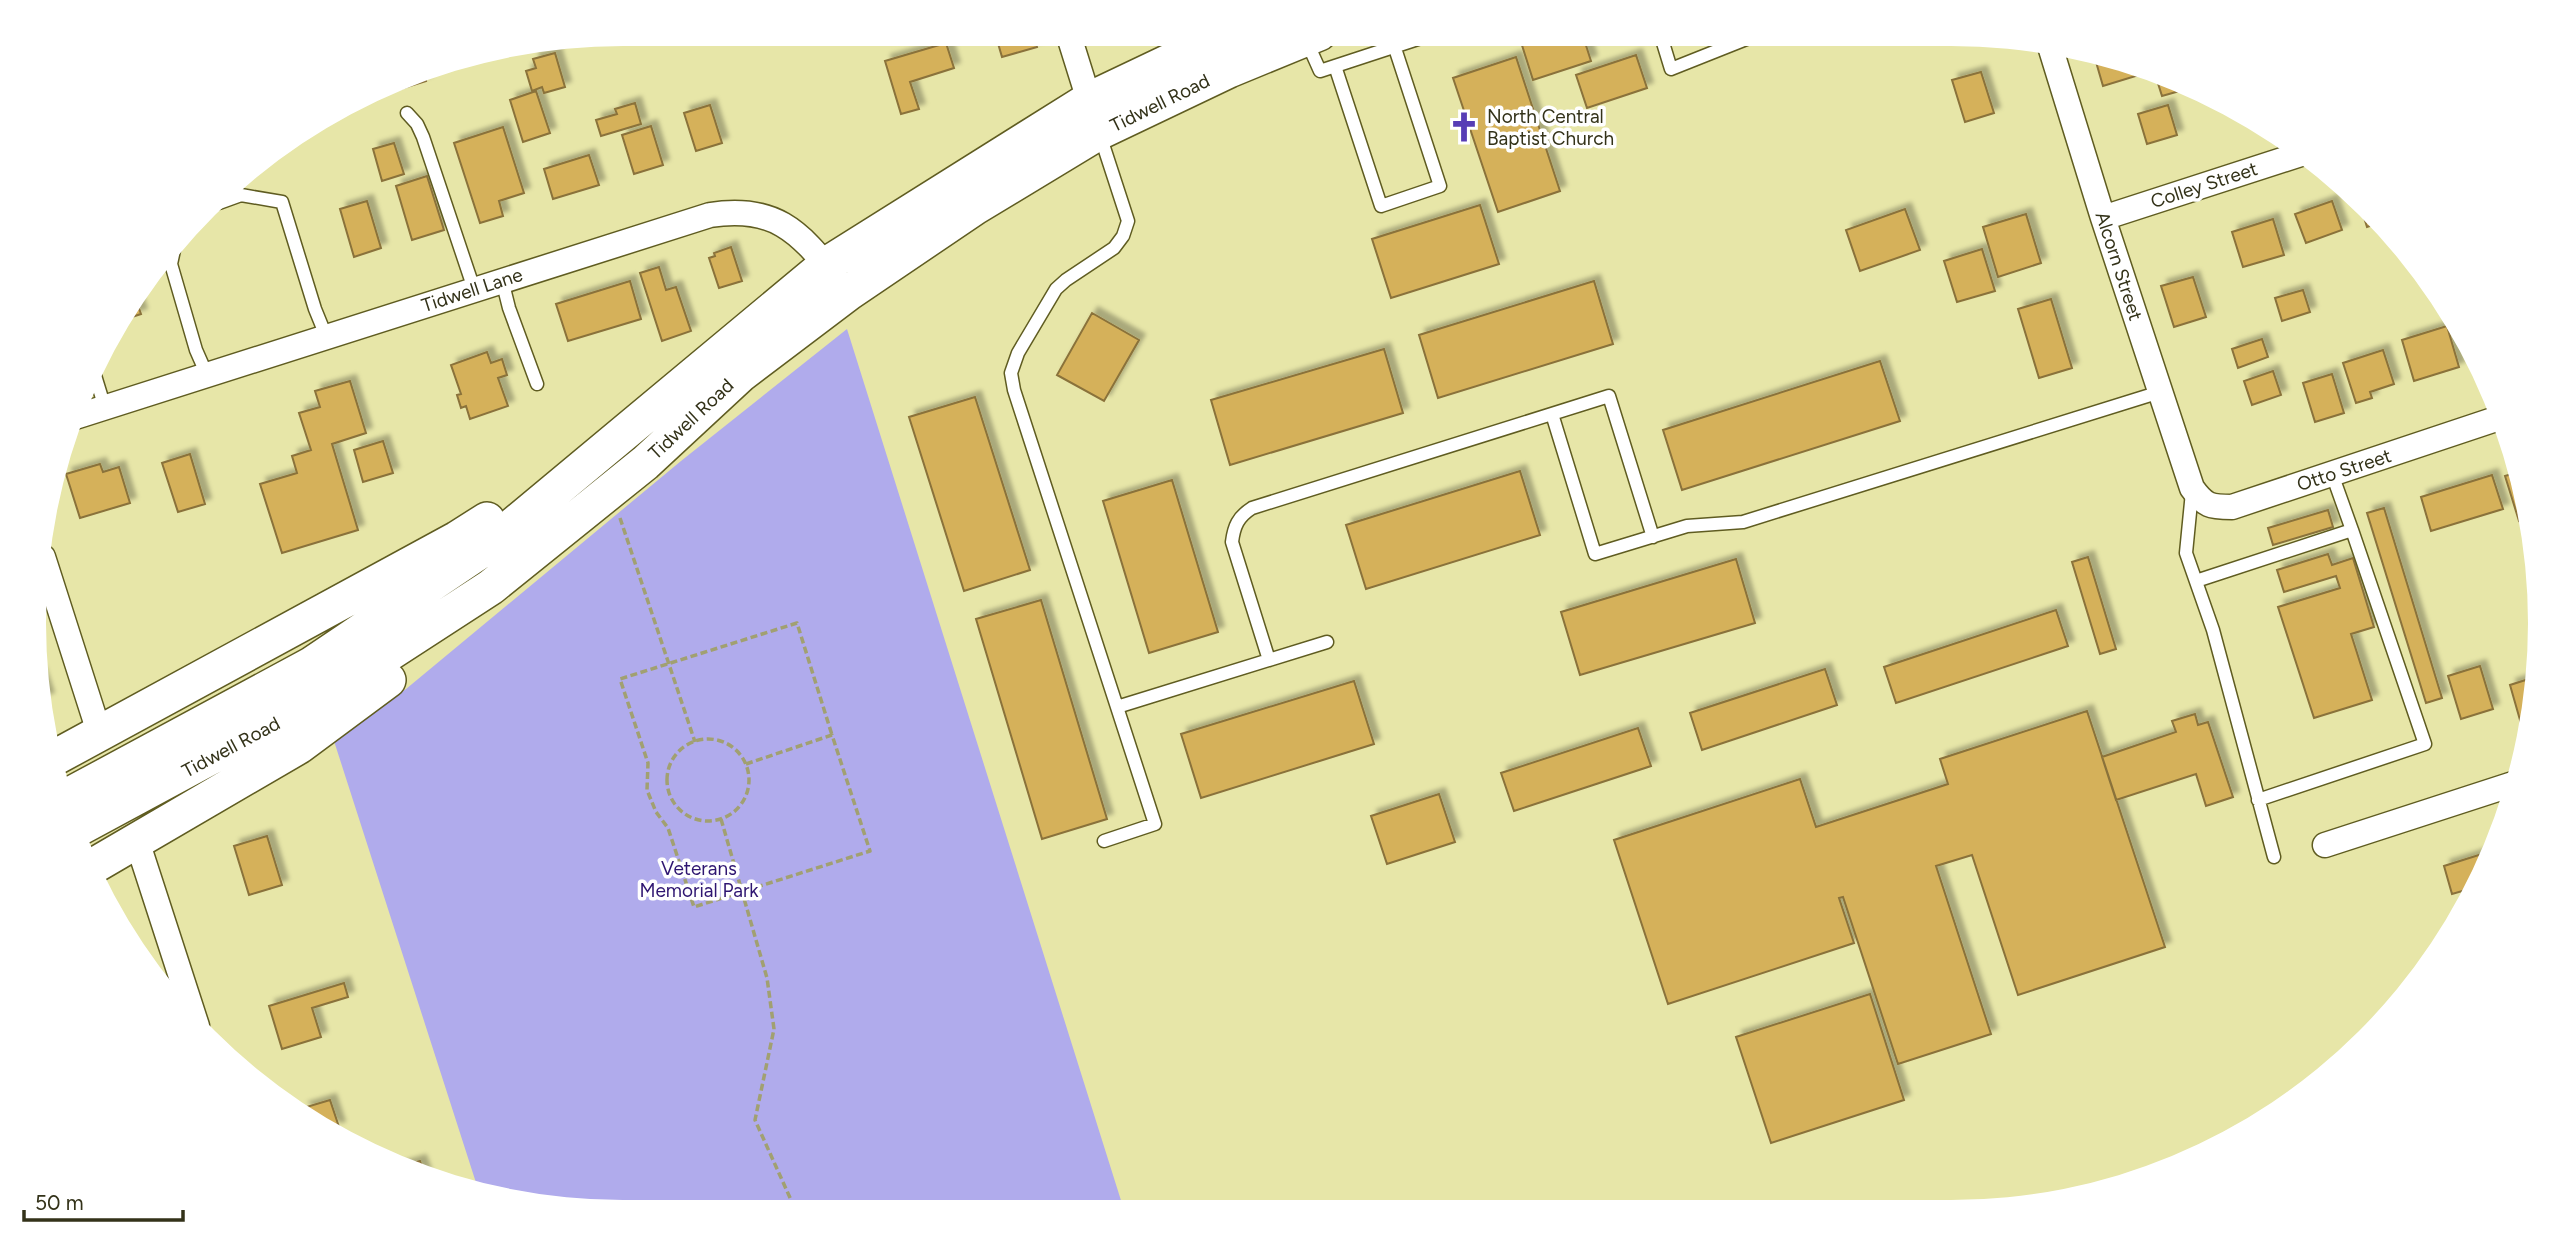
<svg xmlns="http://www.w3.org/2000/svg" width="2574" height="1245" font-family="Figtree,sans-serif">
<style>
.green{fill:#b0abec}
.building{fill:#d5b15a;stroke:#8a723a;stroke-width:2;filter:url(#shadow)}
.lines{fill:none;stroke-linecap:round;stroke-linejoin:round}
.lane-casing{stroke:#5f5c21;stroke-width:15}
.street-casing{stroke:#5f5c21;stroke-width:27}
.secondary-casing{stroke:#5f5c21;stroke-width:38}
.path{stroke:#a1a071;stroke-width:3.5;stroke-dasharray:7 3.5;stroke-linecap:butt}
.lane{stroke:#fff;stroke-width:12}
.street{stroke:#fff;stroke-width:24}
.secondary{stroke:#fff;stroke-width:35}
.labels{text-anchor:middle;dominant-baseline:central;stroke-width:7;stroke-linejoin:round;paint-order:stroke}
.street-label{font-size:19px;fill:#333219;stroke:#fff}
.poi-label{font-size:19px;fill:#333219;stroke:#fff;text-anchor:start}
.park-label{font-size:19px;fill:#2f1671;stroke:#fff}
</style>
<defs>
<filter id="shadow"><feDropShadow dx="6" dy="-6" stdDeviation="2" flood-color="#0004"/></filter>
</defs>
<rect width="100%" height="100%" fill="#e7e6a8"/>
<path class="green" d="M847 329 1124 1210 622 1212 507 1200 479 1192 334 741 406 689 681 461Z"/>
<path class="building" d="M995 33H1033L1037 47 1002 57Z
M1538 33H1582L1591 61 1533 80 1520 39Z
M946 43 954 68 910 82 919 109 901 114 885 61Z
M555 53 565 87 544 93 542 87 532 91 526 71 536 68 533 59Z
M1636 55 1647 88 1587 108 1576 75Z
M1516 57 1560 191 1498 212 1453 78Z
M2110 58 2152 71 2103 86 2096 62Z
M423 70 426 81 371 98Z
M1981 72 1994 113 1965 122 1952 80Z
M2164 74 2180 80 2183 90 2162 96 2156 77Z
M536 91 550 133 523 142 510 100Z
M635 103 641 124 601 136 596 120 617 114 615 109Z
M710 105 722 143 696 151 684 113Z
M2168 105 2177 135 2147 144 2138 114Z
M651 126 663 165 634 174 622 135Z
M503 127 524 193 499 201 503 216 480 223 454 143Z
M394 143 404 174 382 181 373 149Z
M589 155 599 185 553 199 544 169Z
M427 176 444 230 412 240 396 186Z
M2358 198 2368 206 2382 222 2367 227Z
M367 201 381 248 354 257 340 209Z
M2332 201 2342 230 2306 243 2295 214Z
M1480 205 1499 264 1391 298 1372 239Z
M1905 209 1920 250 1860 271 1846 230Z
M2026 214 2041 263 1998 277 1983 227Z
M2273 219 2284 255 2243 267 2232 232Z
M731 247 742 281 719 288 709 258 715 256 714 253Z
M1982 249 1995 291 1957 302 1944 261Z
M659 267 666 290 676 287 691 331 662 341 640 273Z
M2193 277 2206 317 2174 327 2161 286Z
M630 281 641 319 568 341 556 304Z
M1594 281 1613 344 1438 398 1419 335Z
M2303 290 2310 312 2282 321 2275 298Z
M134 294 141 314 119 321 132 295Z
M2051 299 2072 368 2039 378 2018 309Z
M1092 313 1139 340 1104 401 1057 375Z
M2447 326 2459 367 2414 381 2402 340Z
M2262 339 2268 357 2238 368 2232 349Z
M1384 349 1403 413 1230 465 1211 400Z
M2383 350 2394 384 2370 392 2372 398 2356 403 2343 363Z
M487 352 491 363 502 359 507 375 498 378 508 406 470 419 466 406 461 408 457 395 461 394 451 365Z
M1880 361 1900 421 1682 490 1663 430Z
M2273 371 2281 395 2252 405 2244 381Z
M2332 374 2344 413 2315 422 2303 383Z
M350 381 366 433 332 444 358 530 282 553 260 484 297 473 292 456 311 450 299 413 320 407 315 391Z
M975 397 1030 570 964 591 909 417Z
M383 441 393 473 363 482 354 450Z
M190 454 205 504 178 512 162 463Z
M100 464 103 472 119 467 130 503 80 518 66 474Z
M1520 471 1540 535 1366 589 1346 525Z
M2519 472 2530 517 2519 521 2505 476Z
M2492 475 2503 509 2431 531 2421 497Z
M1172 480 1218 632 1149 653 1103 501Z
M2384 508 2442 698 2426 703 2367 513Z
M2328 510 2333 527 2273 545 2268 528Z
M2328 554 2332 565 2353 558 2374 627 2351 634 2372 700 2314 718 2278 607 2340 588 2336 576 2284 592 2277 570Z
M2088 557 2116 649 2100 654 2072 562Z
M1736 559 1755 623 1580 675 1561 612Z
M1041 600 1107 819 1042 839 976 619Z
M2056 610 2068 646 1896 703 1884 667Z
M2480 666 2493 709 2461 719 2448 676Z
M1825 669 1837 705 1702 750 1690 713Z
M39 672 48 698 39 701 38 700Z
M2535 677 2531 724 2522 727 2510 685Z
M1354 681 1374 744 1201 798 1181 734Z
M2087 711 2165 947 2018 995 1972 855 1936 866 1991 1034 1898 1064 1843 897 1839 898 1854 943 1668 1004 1614 840 1800 779 1816 827 1948 784 1940 759Z
M2195 714 2198 725 2208 722 2233 797 2206 806 2196 774 2116 800 2102 757 2176 732 2172 721Z
M1638 728 1651 766 1514 811 1501 773Z
M1439 794 1455 842 1387 864 1371 816Z
M267 836 282 885 249 895 234 846Z
M2482 854 2486 865 2473 888 2452 894 2444 866Z
M344 983 348 997 312 1008 321 1037 282 1049 269 1006Z
M1870 994 1904 1100 1771 1143 1736 1037Z
M330 1100 339 1127 335 1128 303 1108Z
M420 1161 425 1175 399 1167Z"/>
<g class="lines">
<g class="lane-casing">
<path id="lane" d="M1660 33 1671 69 1754 36 1753 33
M1307 42 1320 71 1436 33
M1335 66 1381 206 1440 186 1390 33
M407 113 417 124 423 137 474 289
M1100 135 1128 221 1123 236 1114 248 1066 280 1056 289 1018 353 1011 373 1014 390 1155 824 1104 841
M219 203 241 195 282 202 315 309 326 336
M174 250 171 264 196 350 207 375
M502 280 509 308 537 384
M93 369 105 408
M1552 414 1595 554 1687 526 1743 522 2160 392
M2332 474 2352 530
M2192 492 2186 553 2213 630 2274 857
M2196 581 2352 530 2425 744 2258 800
M1269 660 1232 542C1234 526 1238 517 1252 508L1609 396 1653 537
M1117 707 1327 642"/>
</g>
<g class="street-casing">
<path id="street" d="M1068 33 1093 113
M2049 43 2103 218 2192 488C2205 506 2210 507 2232 507L2502 417
M2103 218 2304 153
M72 418 710 215C773 205 799 230 836 278
M43 557 99 732
M137 841 197 1026
M2325 845 2516 783"/>
</g>
<g class="secondary-casing">
<path id="secondary" d="M56 757 457 539 487 520
M68 796 311 665 492 543 826 265 1089 100 1230 33
M77 829 320 698 491 587 645 463 741 374 848 293 975 207 1099 132 1229 70 1319 33
M90 868 299 746 388 680"/>
</g>
<path class="path" d="M620 518 695 742
M667 780a41 41 0 1 1 82 0a41 41 0 1 1-82 0Z
M746 764 832 735 870 851 694 907 668 828 656 812 647 790 648 763 620 679 797 623 832 735
M721 819 767 978 774 1029 755 1120 796 1211"/>
<use href="#lane" class="lane"/>
<use href="#street" class="street"/>
<use href="#secondary" class="secondary"/>
</g>
<defs>
<g id="church-bare" transform="scale(2.415)"><path d="M-1.2-6h2.4v3.5h3.3v2.4h-3.3V6h-2.4V-.1h-3.3v-2.4h3.3Z" fill="#573db5" stroke="#fff" stroke-width="2.5" paint-order="stroke"/></g>
</defs>
<g fill-rule="evenodd">
<use href="#church-bare" x="1464" y="127"/>
</g>
<g class="labels">
<g class="street-label">
<text transform="translate(1160 103) rotate(-26)">Tidwell Road</text>
<text transform="translate(2204 185) rotate(-18)">Colley Street</text>
<text transform="translate(2119 266) rotate(72)">Alcorn Street</text>
<text transform="translate(472 290) rotate(-18)">Tidwell Lane</text>
<text transform="translate(691 419) rotate(-43)">Tidwell Road</text>
<text transform="translate(2344 470) rotate(-18)">Otto Street</text>
<text transform="translate(231 747) rotate(-28)">Tidwell Road</text>
</g>
<g class="poi-label">
<text x="1487" y="116">North Central<tspan x="1487" dy="22">Baptist Church</tspan></text>
</g>
<g class="park-label">
<text x="699" y="868">Veterans<tspan x="699" dy="22">Memorial Park</tspan></text>
</g>
</g>
<path d="M0 0H2574V1245H0ZM623 46H1951A577 577 0 0 1 2528 623V623A577 577 0 0 1 1951 1200H623A577 577 0 0 1 46 623V623A577 577 0 0 1 623 46Z" fill="#fff" fill-rule="evenodd"/>
<path d="M24 1210v10h159v-10" fill="none" stroke="#333219" stroke-width="3.5"/>
<text x="35" y="1210" font-size="21" fill="#333219" stroke="#ffffff" stroke-width="5" paint-order="stroke">50 m</text>
</svg>
